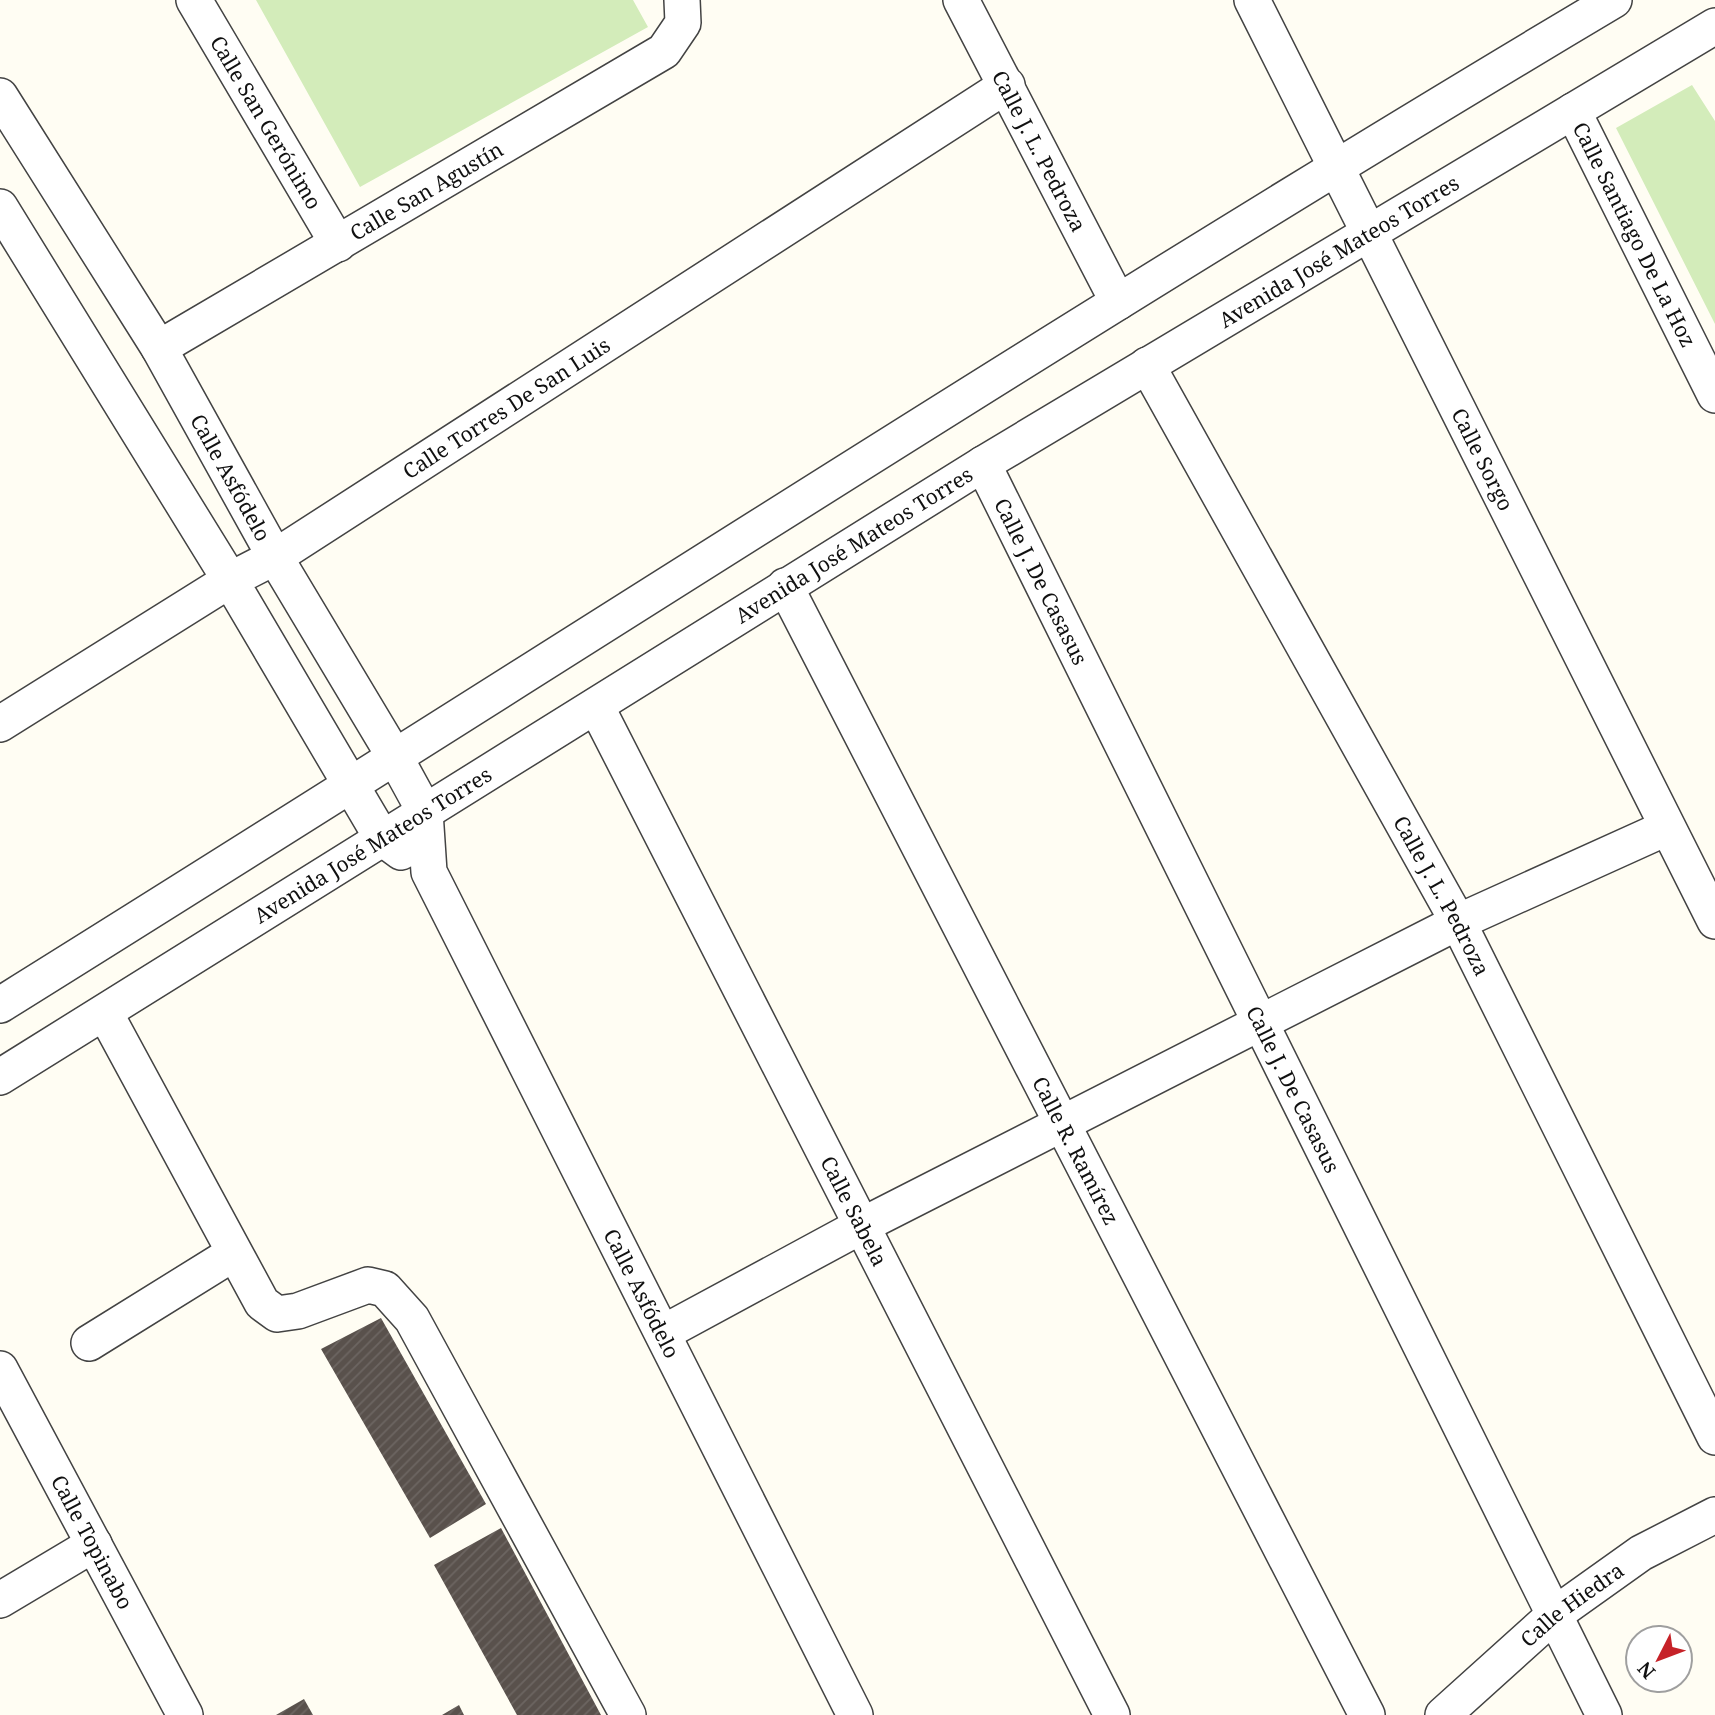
<svg xmlns="http://www.w3.org/2000/svg" width="1715" height="1715" font-family="'Noto Serif',serif">
<style>
.grass{fill:#d3ecba}
.building{fill:url(#building-hatch)}
.lines{fill:none;stroke-linecap:round;stroke-linejoin:round}
.minor-casing{stroke:#434343;stroke-width:38}
.minor{stroke:#fff;stroke-width:35}
.labels{text-anchor:middle;dominant-baseline:central;stroke-width:7;stroke-linejoin:round;paint-order:stroke}
.street-label{font-size:21px;fill:#101010;stroke:#fff}
</style>
<defs>
<pattern id="building-hatch" width="6" height="6" patternUnits="userSpaceOnUse" patternTransform="scale(1.75)"><rect width="6" height="6" fill="#59514c"/><path d="M-1 1l2-2M0 6l6-6M5 7l2-2" fill="none" stroke="#6c6561"/></pattern>
</defs>
<rect width="100%" height="100%" fill="#fffdf3"/>
<path class="grass" d="M256 0H633L648 27 360 187Z
M1692 85 1715 121V324L1616 128Z"/>
<path class="building" d="M381 1318 486 1504 430 1538 321 1349Z
M501 1528 601 1715H517L434 1565Z
M304 1699 313 1715H276Z
M459 1705 464 1715H442Z"/>
<g class="lines">
<g class="minor-casing">
<g id="minor">
<path id="s1" d="M194 0 338 244"/>
<path id="s2" d="M961 0 1118 302"/>
<path id="s3" d="M1252 0 1715 921"/>
<path id="s4" d="M0 96 159 348 275 557 396 759 425 812 429 872 855 1715"/>
<path id="s5" d="M1573 111 1715 395"/>
<path d="M0 207 230 580 382 838 401 852"/>
<path id="s6" d="M159 348 664 51 683 23 682 0"/>
<path id="s7" d="M1147 365 1458 922 1715 1437"/>
<path id="s8" d="M983 464 1604 1715"/>
<path id="s9" d="M785 586 1367 1715"/>
<path id="s10" d="M596 706 1112 1715"/>
<path id="s11" d="M0 724 230 580 275 557 1007 85"/>
<path d="M0 1005C538 670 1069 324 1614 0"/>
<path d="M105 1013 262 1303 277 1314 298 1311 368 1285 385 1289 412 1319 628 1715"/>
<path id="s12" d="M0 1077 983 464 1715 26"/>
<path d="M663 1333 861 1226 1458 922 1666 828"/>
<path d="M89 1343 234 1253"/>
<path id="s13" d="M0 1369 185 1715"/>
<path d="M0 1600 94 1544"/>
<path id="s14" d="M1443 1715 1554 1615 1641 1553 1715 1515"/>
</g>
</g>
<use href="#minor" class="minor"/>
</g>
<g class="labels">
<g class="street-label">
<text stroke="none"><textPath href="#s1" startOffset="142">Calle San Gerónimo</textPath></text>
<text stroke="none"><textPath href="#s2" startOffset="170">Calle J. L. Pedroza</textPath></text>
<text stroke="none"><textPath href="#s6" startOffset="310">Calle San Agustín</textPath></text>
<text stroke="none"><textPath href="#s5" startOffset="138">Calle Santiago De La Hoz</textPath></text>
<text stroke="none"><textPath href="#s12" startOffset="1573">Avenida José Mateos Torres</textPath></text>
<text stroke="none"><textPath href="#s11" startOffset="597">Calle Torres De San Luis</textPath></text>
<text stroke="none"><textPath href="#s3" startOffset="514">Calle Sorgo</textPath></text>
<text stroke="none"><textPath href="#s4" startOffset="446">Calle Asfódelo</textPath></text>
<text stroke="none"><textPath href="#s12" startOffset="1006">Avenida José Mateos Torres</textPath></text>
<text stroke="none"><textPath href="#s8" startOffset="131">Calle J. De Casasus</textPath></text>
<text stroke="none"><textPath href="#s12" startOffset="439">Avenida José Mateos Torres</textPath></text>
<text stroke="none"><textPath href="#s7" startOffset="607">Calle J. L. Pedroza</textPath></text>
<text stroke="none"><textPath href="#s8" startOffset="698">Calle J. De Casasus</textPath></text>
<text stroke="none"><textPath href="#s9" startOffset="635">Calle R. Ramírez</textPath></text>
<text stroke="none"><textPath href="#s10" startOffset="567">Calle Sabela</textPath></text>
<text stroke="none"><textPath href="#s4" startOffset="1365">Calle Asfódelo</textPath></text>
<text stroke="none"><textPath href="#s13" startOffset="196">Calle Topinabo</textPath></text>
<text stroke="none"><textPath href="#s14" startOffset="170">Calle Hiedra</textPath></text>
</g>
</g>
<g transform="translate(1659 1659) rotate(228)"><circle r="33" fill="#ffffff" stroke="#9f9f9f" stroke-width="2"/>
<path d="M0-5L12 26L0 18L-12 26Z" fill="#c62228"/>
<text y="-10" font-size="19" font-weight="bold" text-anchor="middle" fill="#101010">N</text>
</g>
</svg>
